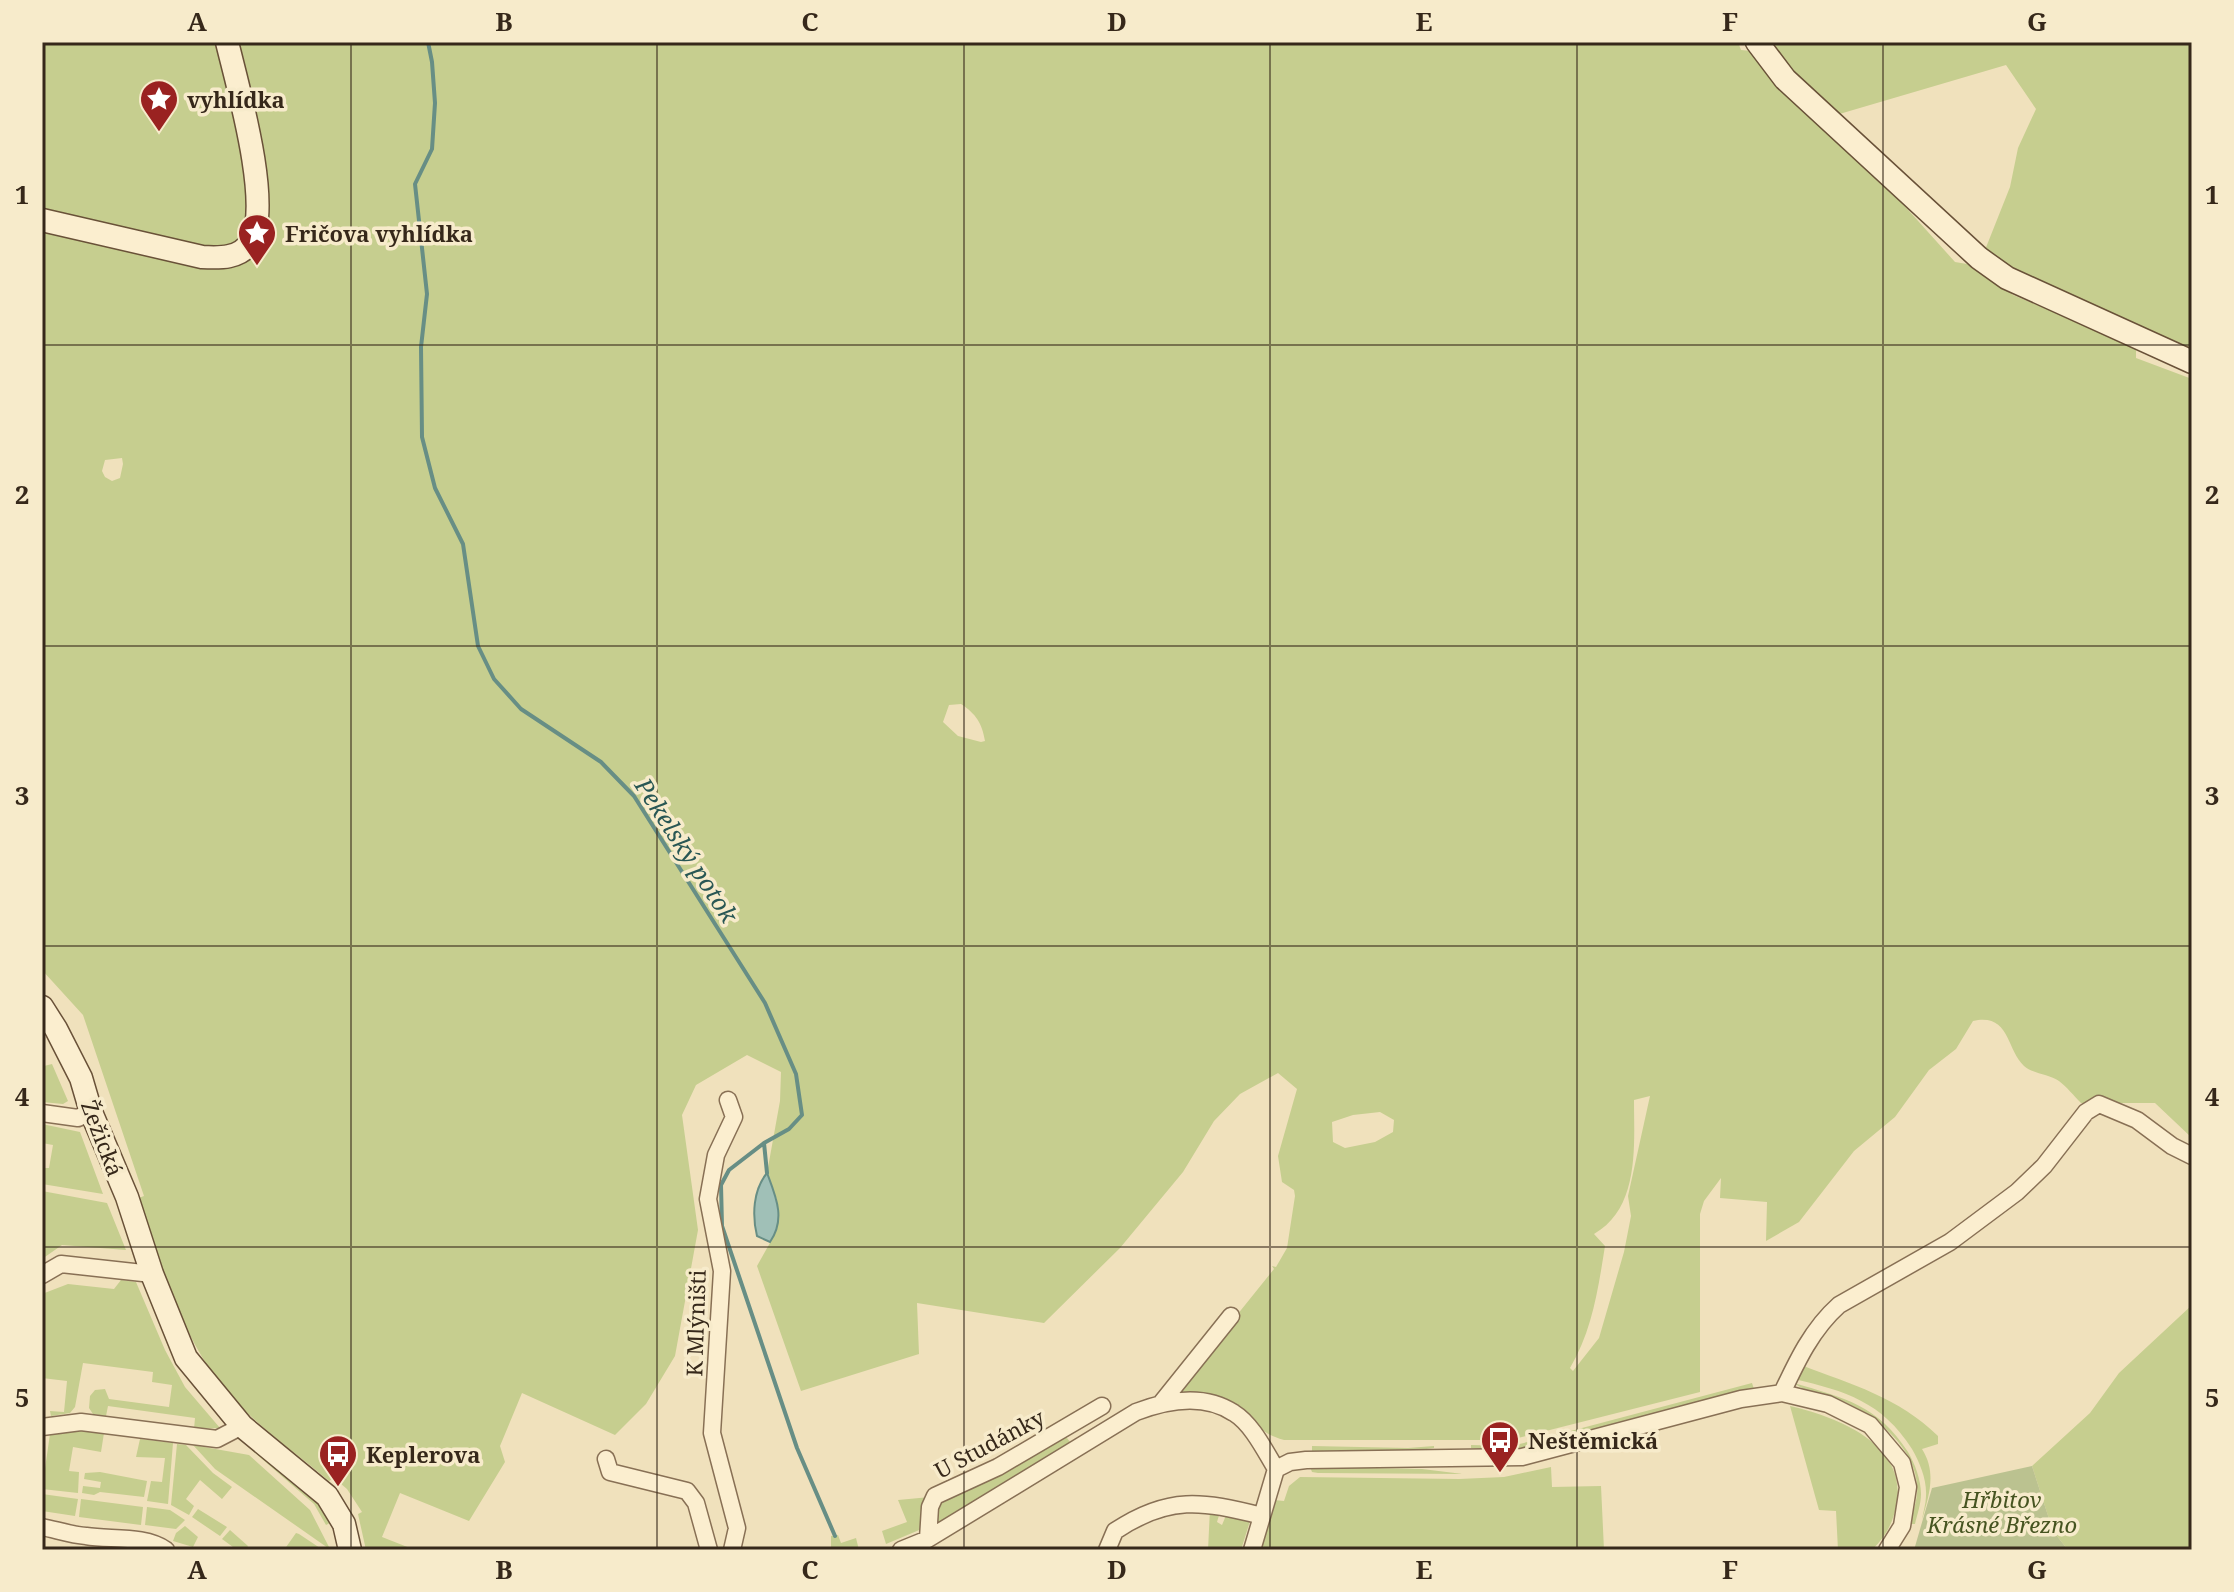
<svg xmlns="http://www.w3.org/2000/svg" width="2234" height="1592" font-family="'Noto Serif',serif">
<style>
.green{fill:#c6ce8f;fill-rule:evenodd}
.cemetery{fill:#bbc290}
.water{fill:#a0c0b7;stroke:#678e85;stroke-width:2}
.lines{fill:none;stroke-linecap:round;stroke-linejoin:round}
.stream{stroke:#678e85;stroke-width:4}
.street-casing{stroke:#887055;stroke-width:19}
.secondary-casing{stroke:#695138;stroke-width:25}
.street{stroke:#fbeecf;stroke-width:16}
.secondary{stroke:#fbeecf;stroke-width:22}
.grid{fill:none;stroke:#36281a;stroke-width:2;stroke-opacity:0.55}
.labels{text-anchor:middle;dominant-baseline:central;stroke-width:7;stroke-linejoin:round;paint-order:stroke}
.poi-label{font-size:22px;font-weight:bold;fill:#36281a;stroke:#f7ebcb;text-anchor:start}
.street-label{font-size:22px;fill:#36281a;stroke:#f7ebcb}
.park-label{font-size:22px;font-style:italic;fill:#465420;stroke:#f7ebcb}
.water-label{font-size:24px;font-style:italic;fill:#295754;stroke:#f7ebcb}
.neatline{fill:none;stroke:#36281a;stroke-width:3}
.grid-label{font-size:26px;text-anchor:middle;font-weight:bold;fill:#36281a}
</style>
<rect width="100%" height="100%" fill="#f0e1bc"/>
<path class="green" d="M42 42H1738L1741 50 1751 51 1843 143 1847 153H1852L1892 192 1955 262 1973 265 2013 295 2136 346V358L2192 379V1138L2155 1103H2081C2074 1096 2067 1087 2059 1081 2049 1074 2033 1074 2024 1066 2006 1049 2010 1013 1973 1021L1956 1049 1929 1070 1895 1117 1854 1151 1799 1222 1766 1241 1767 1202 1720 1198 1721 1178 1704 1201 1700 1214V1392L1510 1440H1284C1255 1431 1265 1427 1246 1411 1226 1393 1199 1394 1175 1392L1274 1269 1272 1266 1276 1267 1287 1248 1295 1196 1294 1190 1282 1182 1278 1156 1297 1089 1278 1073 1240 1094 1214 1121 1183 1172 1120 1248 1044 1323 917 1303 919 1354 801 1391 757 1266 775 1234 777 1200 767 1173 780 1101 781 1072 747 1055 696 1085 682 1115 698 1230 675 1356 646 1404 615 1435 522 1393 500 1446 505 1462 469 1521 400 1493 382 1537 415 1550H366L358 1514 362 1512 347 1489 334 1478 329 1481C293 1450 249 1421 220 1383 179 1331 160 1260 136 1199L144 1196 83 1015 42 970ZM122 458 123 464 120 478 112 481 105 477 102 471 105 460ZM961 704C976 714 982 723 985 741L981 742 958 736 943 722 949 705ZM1650 1096 1628 1196 1631 1216 1624 1252 1599 1338 1573 1371 1570 1368C1592 1331 1598 1290 1605 1246L1594 1234C1640 1208 1634 1145 1634 1100ZM1380 1112 1394 1120 1393 1132 1375 1142 1345 1148 1333 1142 1332 1122 1353 1115Z
M1768 42H2192V351L2068 293 2012 270 1985 250 2010 187 2018 148 2036 109 2006 65 1836 115 1801 85Z
M42 1063 44 1066 52 1064 68 1101 63 1104 42 1102Z
M42 1124 80 1132 103 1194 42 1184V1168H49L53 1145 42 1143Z
M42 1191 107 1203 126 1250 62 1245 42 1259Z
M121 1280 136 1282 165 1350 185 1387 220 1428 194 1429 195 1418 108 1406 106 1416 93 1414 89 1408 90 1396 95 1390 105 1389 109 1399 169 1407 172 1385 152 1382 153 1372 83 1363 75 1407 70 1413 51 1416 50 1411 64 1412 67 1381 42 1378V1294L68 1284 114 1289Z
M2192 1305V1550H2068L2053 1531 2032 1466 2090 1413 2119 1373Z
M1801 1365C1853 1385 1898 1397 1938 1436V1444L1922 1449C1937 1473 1929 1495 1922 1520 1923 1512 1926 1504 1926 1496 1927 1480 1920 1463 1912 1449 1882 1402 1846 1391 1794 1379Z
M1752 1383 1754 1389 1549 1443 1548 1437Z
M1794 1383C1844 1398 1878 1405 1908 1452 1915 1464 1921 1480 1921 1494 1921 1504 1917 1515 1915 1524H1910C1912 1515 1916 1504 1917 1494 1921 1451 1875 1414 1840 1400 1824 1394 1806 1393 1794 1383Z
M1790 1406C1838 1417 1910 1445 1896 1507 1892 1525 1885 1537 1872 1550H1838L1836 1511 1819 1510Z
M80 1430 104 1433 101 1452 73 1447 69 1471 79 1472 78 1493 42 1489 50 1434Z
M1064 1434 1070 1442 937 1525 933 1524 937 1499Z
M140 1439 173 1443 168 1504 147 1501 151 1481 162 1482 165 1458 136 1457Z
M1540 1439 1543 1444 1512 1450 1471 1448V1445L1511 1446Z
M177 1444 186 1445 213 1473 232 1487 222 1499 200 1480 186 1499 194 1506 189 1515 171 1505Z
M193 1445 249 1455 310 1510 329 1547 328 1548 215 1469Z
M247 1446 253 1447C280 1469 317 1490 330 1523L326 1525 314 1504Z
M1312 1446 1408 1448 1434 1446V1448L1404 1452H1312Z
M1310 1467 1422 1469 1463 1474 1318 1473 1312 1472Z
M1551 1467 1552 1487 1601 1486 1604 1550H1261L1274 1500 1284 1501 1289 1486 1300 1477 1459 1479 1504 1477Z
M100 1472 147 1481 144 1497 100 1492 94 1495 82 1493 83 1486 100 1488 101 1482 84 1479 85 1473Z
M42 1494 78 1499 75 1516 42 1511Z
M930 1497 924 1528 886 1544 882 1531 907 1522 898 1500Z
M81 1499 143 1507 141 1525 79 1517Z
M147 1507 170 1510 185 1520 176 1529 145 1525Z
M198 1509 227 1527 220 1536 192 1517Z
M1210 1509 1220 1512 1217 1522 1222 1525 1227 1513 1250 1521 1241 1550H1208Z
M185 1526 198 1537 193 1547 173 1541 176 1533Z
M230 1530 248 1546 246 1550H237L222 1539Z
M296 1533 299 1534 323 1550H284Z
M838 1535 841 1543 856 1538 859 1550H831V1536Z"/>
<path class="cemetery" d="M2032 1466 2053 1531 2068 1550H1914L1932 1488Z"/>
<path class="water" d="M767 1173C776 1197 786 1219 770 1242L757 1236C752 1215 753 1190 767 1173Z"/>
<g class="lines">
<path class="stream" d="M428 42 432 62 435 103 432 149 415 184 427 294 421 347 422 437 435 488 463 544 478 646 494 679 521 709 601 762 634 796 765 1003 796 1074 802 1115 789 1129 764 1143 729 1170 721 1185 722 1226 797 1448 835 1536
M764 1143 767 1173"/>
<g class="street-casing">
<path id="street" d="M728 1100 734 1117 716 1155 708 1199 722 1271 712 1433 737 1528 732 1550
M42 1113 78 1118 91 1112
M42 1275 61 1264 152 1274
M1782 1393C1797 1361 1812 1329 1839 1305L1950 1242 2017 1192 2044 1166 2086 1112 2099 1104 2137 1120 2172 1146 2192 1156
M1162 1402 1231 1316
M42 1427 81 1422 217 1439 242 1426
M606 1459 610 1472 687 1491 696 1503 709 1550
M1276 1469 1290 1462 1306 1460 1522 1457 1741 1399 1782 1393 1828 1404 1870 1425 1902 1463 1908 1487 1902 1526 1887 1550
M42 1527C57 1530 71 1535 86 1536 111 1540 145 1535 166 1550
M928 1539 930 1507 935 1496 998 1467 1102 1406
M901 1550 928 1539 1136 1412C1167 1400 1204 1393 1234 1413 1252 1424 1265 1451 1276 1469
M1107 1550 1115 1531C1169 1495 1202 1501 1262 1516
M1252 1550 1276 1469"/>
</g>
<g class="secondary-casing">
<path id="secondary" d="M1757 42 1785 79 1979 258 2007 278 2192 362
M42 220 202 257C219 258 241 259 251 241 272 204 237 84 227 42
M42 1007 56 1029 81 1078 91 1112 127 1197 152 1274 186 1358 242 1426 327 1496 344 1524 350 1550"/>
</g>
<use href="#street" class="street"/>
<use href="#secondary" class="secondary"/>
</g>
<path class="grid" d="M351 42V1550M657 42V1550M964 42V1550M1270 42V1550M1577 42V1550M1883 42V1550M42 345H2192M42 646H2192M42 946H2192M42 1247H2192"/>
<defs>
<g id="sight-pin" transform="scale(2)"><path d="M0 17L-7.5 6A9.5 9.5 0 1 1 7.5 6Z" fill="#9a2221" stroke="#f7ebcb"/><path d="M0-6L1.8-2.2L6-1.7L2.9 1.2L3.7 5.4L0 3.3L-3.7 5.4L-2.9 1.2L-6-1.7L-1.8-2.2Z" fill="#fff"/></g>
<g id="bus-pin" transform="scale(2)"><path d="M0 17L-7.5 6A9.5 9.5 0 1 1 7.5 6Z" fill="#9a2221" stroke="#f7ebcb"/><path d="M-5-6H5V4H4V6H2V4H-2V6H-4V4H-5ZM-3.5-4V0h7V-4ZM-3.5 1.2v1.5H-2V1.2ZM2 1.2v1.5H3.5V1.2Z" fill="#fff"/></g>
</defs>
<g fill-rule="evenodd">
<use href="#sight-pin" x="159" y="99"/>
<use href="#sight-pin" x="257" y="233"/>
<use href="#bus-pin" x="1500" y="1440"/>
<use href="#bus-pin" x="338" y="1454"/>
</g>
<g class="labels">
<g class="poi-label">
<text x="187" y="99">vyhlídka</text>
<text x="285" y="233">Fričova vyhlídka</text>
<text x="1528" y="1440">Neštěmická</text>
<text x="366" y="1454">Keplerova</text>
</g>
<g class="street-label">
<text transform="translate(103 1138) rotate(69)">Žežická</text>
<text transform="translate(695 1323) rotate(-88)">K Mlýništi</text>
<text transform="translate(989 1443) rotate(-28)">U Studánky</text>
</g>
<g class="park-label">
<text x="2002" y="1499">Hřbitov<tspan x="2002" dy="25">Krásné Březno</tspan></text>
</g>
<g class="water-label">
<text transform="translate(687 850) rotate(57)">Pekelský potok</text>
</g>
</g>
<rect width="2234" height="1592" fill="none" stroke="#f7ebcb" stroke-width="88"/>
<rect x="44" y="44" width="2146" height="1504" class="neatline"/>
<g class="grid-label">
<text x="197" y="31">A</text>
<text x="504" y="31">B</text>
<text x="810" y="31">C</text>
<text x="1117" y="31">D</text>
<text x="1424" y="31">E</text>
<text x="1730" y="31">F</text>
<text x="2037" y="31">G</text>
<text x="22" y="204">1</text>
<text x="2212" y="204">1</text>
<text x="22" y="504">2</text>
<text x="2212" y="504">2</text>
<text x="22" y="805">3</text>
<text x="2212" y="805">3</text>
<text x="22" y="1106">4</text>
<text x="2212" y="1106">4</text>
<text x="22" y="1407">5</text>
<text x="2212" y="1407">5</text>
<text x="197" y="1579">A</text>
<text x="504" y="1579">B</text>
<text x="810" y="1579">C</text>
<text x="1117" y="1579">D</text>
<text x="1424" y="1579">E</text>
<text x="1730" y="1579">F</text>
<text x="2037" y="1579">G</text>
</g>
</svg>
